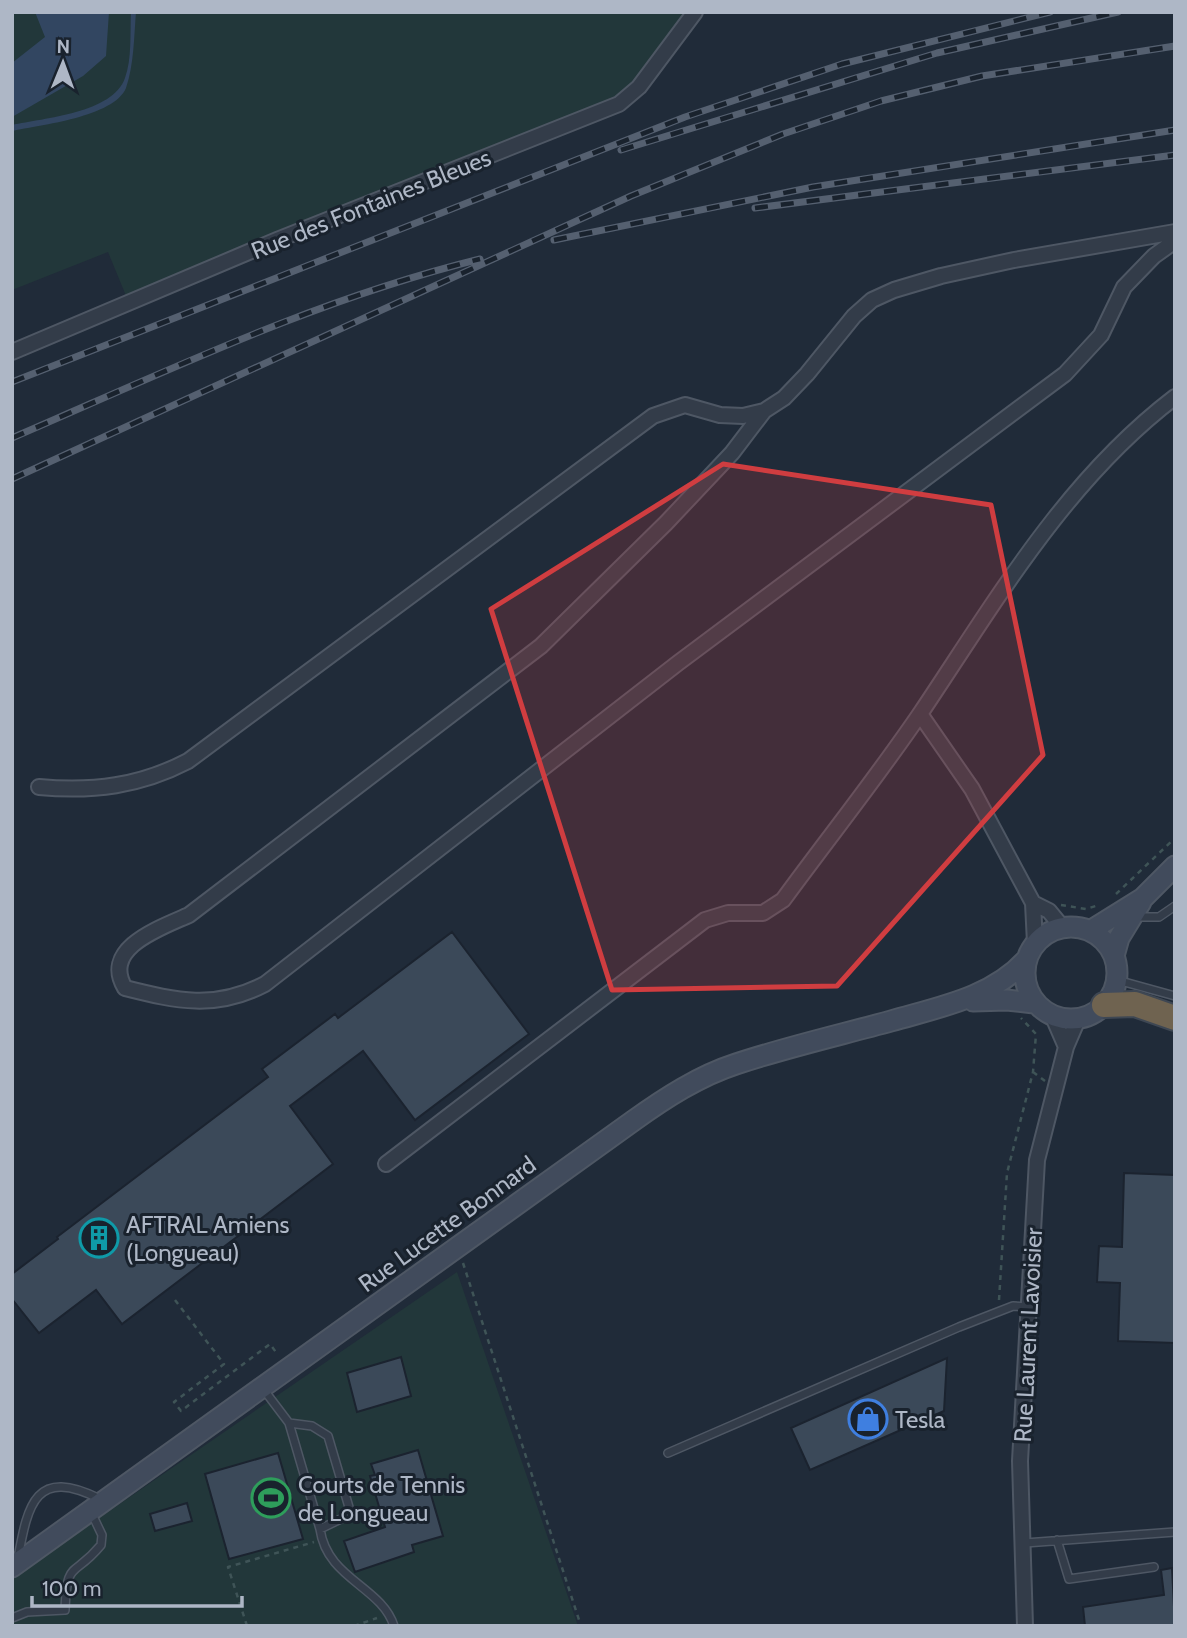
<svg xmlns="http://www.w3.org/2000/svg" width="1187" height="1638" font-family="Cabin,sans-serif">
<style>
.green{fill:#22373a}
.water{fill:#324661}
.building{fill:#3b4959;stroke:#1b232f;stroke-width:2}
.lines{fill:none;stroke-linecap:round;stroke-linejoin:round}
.lane-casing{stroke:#4e5764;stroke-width:10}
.street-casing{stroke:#4e5764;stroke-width:18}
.secondary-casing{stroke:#4e5764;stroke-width:23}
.highway-casing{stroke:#3e4753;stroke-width:28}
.path{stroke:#3f5457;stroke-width:2.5;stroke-dasharray:5 5;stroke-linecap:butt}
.lane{stroke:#333c49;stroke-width:7}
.street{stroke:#333c49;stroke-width:14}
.secondary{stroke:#414b5c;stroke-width:19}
.highway{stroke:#6f6350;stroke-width:24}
.rail-casing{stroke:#556070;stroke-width:7}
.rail{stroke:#19222d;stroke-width:4.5;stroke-dasharray:13;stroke-linecap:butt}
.marked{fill:#d03d40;fill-opacity:0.2;stroke:#d03d40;stroke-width:5;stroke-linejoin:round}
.labels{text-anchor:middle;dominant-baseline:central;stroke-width:6;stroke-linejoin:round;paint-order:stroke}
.street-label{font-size:24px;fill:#aeb7c6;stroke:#19222d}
.poi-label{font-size:24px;fill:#aeb7c6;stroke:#19222d;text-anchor:start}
</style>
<rect width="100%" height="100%" fill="#202b39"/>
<path class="green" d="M12 12H695L619 104 129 303 108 252 12 290Z
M457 1272 578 1626H12V1578Z"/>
<path class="water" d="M35 12H109L106 56 83 76 12 117V63L45 37Z
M131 12H136C134 36 134 65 126 88 114 117 40 125 12 131V125C44 118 113 113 125 78 132 59 130 33 131 12Z"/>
<path class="building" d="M452 932 529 1034 415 1120 363 1051 290 1106 333 1164 122 1324 96 1290 39 1333 12 1299V1274L58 1239 57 1237 268 1077 262 1069 335 1014 338 1018Z
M1124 1173 1175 1175V1343L1118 1341 1120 1283 1097 1282 1099 1246 1122 1247Z
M401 1357 411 1396 357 1412 347 1373Z
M947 1358 944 1411 810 1470 791 1428Z
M418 1450 443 1536 412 1545 414 1552 355 1572 344 1541 385 1527 370 1476 375 1475 371 1464Z
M278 1453 303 1539 229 1559 205 1474Z
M187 1503 192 1521 155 1531 150 1514Z
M1172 1568 1175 1626H1085L1083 1607 1164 1595 1161 1570Z"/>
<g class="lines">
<g class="lane-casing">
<path id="lane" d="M1137 917H1159L1175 906
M1117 980 1175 996
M264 1390 289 1423 320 1529 351 1514 328 1436 312 1426 289 1423
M668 1453 959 1327 1013 1306 1030 1307
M320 1529C327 1579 381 1586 394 1626
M1057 1540 1069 1579 1154 1567
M1025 1543 1175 1532
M18 1558C28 1503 36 1467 100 1499
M12 1618 27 1612 65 1610C67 1558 73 1579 101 1545L102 1535 91 1512"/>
</g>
<g class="street-casing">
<path id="street" d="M12 352 277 240 619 104 639 87 695 12
M764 411 732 453 666 523 541 646 189 915C160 928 101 948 125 988 177 1001 215 1010 265 984L678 663 1065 374 1101 335 1124 287 1154 256 1175 241
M920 714 972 789 1033 903 1035 943
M39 787C93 792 140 786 188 761L653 416 685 405 720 415 743 416 764 411 784 398 807 374 854 316 872 300 894 290 941 276 1014 260 1175 232
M1033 903 1049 911 1063 928
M1053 1017 1066 1047
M386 1164 705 920 728 913H763L783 900C829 837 878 776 922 711 997 599 1066 480 1175 397
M1025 1626 1020 1461 1037 1160 1066 1047 1078 1019"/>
</g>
<g class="secondary-casing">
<path id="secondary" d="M1025 973a46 46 0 1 1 92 0a46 46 0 1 1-92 0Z
M1090 931 1143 898 1175 866
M1114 956 1119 938 1141 902
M973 1001 1007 1000 1034 1003
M12 1567 633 1121C665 1098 699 1076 736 1064 787 1047 840 1035 891 1021 939 1007 991 998 1026 960"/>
</g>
<g class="highway-casing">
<path id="highway" d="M1104 1005 1135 1004 1175 1018"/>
</g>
<path class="path" d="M1116 894 1175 838
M1061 905 1086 909 1099 905
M1033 1072 1045 1081
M463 1263 581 1626
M175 1300 224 1364 174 1402 181 1411 270 1344 278 1355
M999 1300 1007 1173 1033 1072 1036 1034 1021 1018
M247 1626 228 1567 314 1542
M354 1626 377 1618"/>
<use href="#lane" class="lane"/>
<use href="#street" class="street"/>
<use href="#secondary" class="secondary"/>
<use href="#highway" class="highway"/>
<g class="rail-casing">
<path id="rail" d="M621 150 937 53 1118 12
M755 208 1175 155
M554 240 813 187 1175 130
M12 382 685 117 842 64 1050 12
M12 438C165 372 317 299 480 259
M12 479 631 196 783 134 881 101 982 76 1175 46"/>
</g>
<use href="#rail" class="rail"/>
</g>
<path class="marked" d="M723 464 991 505 1043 755 837 986 612 990 491 609Z"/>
<defs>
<g id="building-ring" transform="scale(2.0125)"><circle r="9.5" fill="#19222d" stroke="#0f9aa8" stroke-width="1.5"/><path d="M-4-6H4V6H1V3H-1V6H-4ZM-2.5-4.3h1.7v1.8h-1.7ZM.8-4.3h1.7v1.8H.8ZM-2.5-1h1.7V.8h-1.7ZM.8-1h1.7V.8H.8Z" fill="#0f9aa8"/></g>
<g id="shop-ring" transform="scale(2.0125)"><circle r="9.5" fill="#19222d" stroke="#3f7fe0" stroke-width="1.5"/><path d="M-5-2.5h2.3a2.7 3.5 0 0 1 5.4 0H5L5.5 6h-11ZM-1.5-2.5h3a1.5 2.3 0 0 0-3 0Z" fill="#3f7fe0"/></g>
<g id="stadium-ring" transform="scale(2.0125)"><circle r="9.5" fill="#19222d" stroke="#2e9e5b" stroke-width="1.5"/><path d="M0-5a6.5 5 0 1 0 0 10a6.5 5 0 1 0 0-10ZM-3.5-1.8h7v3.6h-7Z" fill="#2e9e5b"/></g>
</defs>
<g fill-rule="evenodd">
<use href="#building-ring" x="99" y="1238"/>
<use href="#shop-ring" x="868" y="1419"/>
<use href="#stadium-ring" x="271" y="1498"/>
</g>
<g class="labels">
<g class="street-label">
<text transform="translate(371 204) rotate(-22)">Rue des Fontaines Bleues</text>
<text transform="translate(447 1224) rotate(-36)">Rue Lucette Bonnard</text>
<text transform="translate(1028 1335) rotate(-87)">Rue Laurent Lavoisier</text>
</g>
<g class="poi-label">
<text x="126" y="1224">AFTRAL Amiens<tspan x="126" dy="28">(Longueau)</tspan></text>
<text x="895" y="1419">Tesla</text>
<text x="298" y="1484">Courts de Tennis<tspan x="298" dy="28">de Longueau</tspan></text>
</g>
</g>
<rect width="1187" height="1638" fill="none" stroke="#aeb7c6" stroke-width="28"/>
<g transform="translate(63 63) rotate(1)" stroke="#19222d" stroke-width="5" paint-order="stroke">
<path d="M0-5L12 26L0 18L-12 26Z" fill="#aeb7c6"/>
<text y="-10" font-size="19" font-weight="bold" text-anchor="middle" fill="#aeb7c6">N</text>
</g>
<path d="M32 1596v10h210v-10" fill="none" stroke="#aeb7c6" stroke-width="3.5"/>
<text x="42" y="1596" font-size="21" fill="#aeb7c6" stroke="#19222d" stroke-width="5" paint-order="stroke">100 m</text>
</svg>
